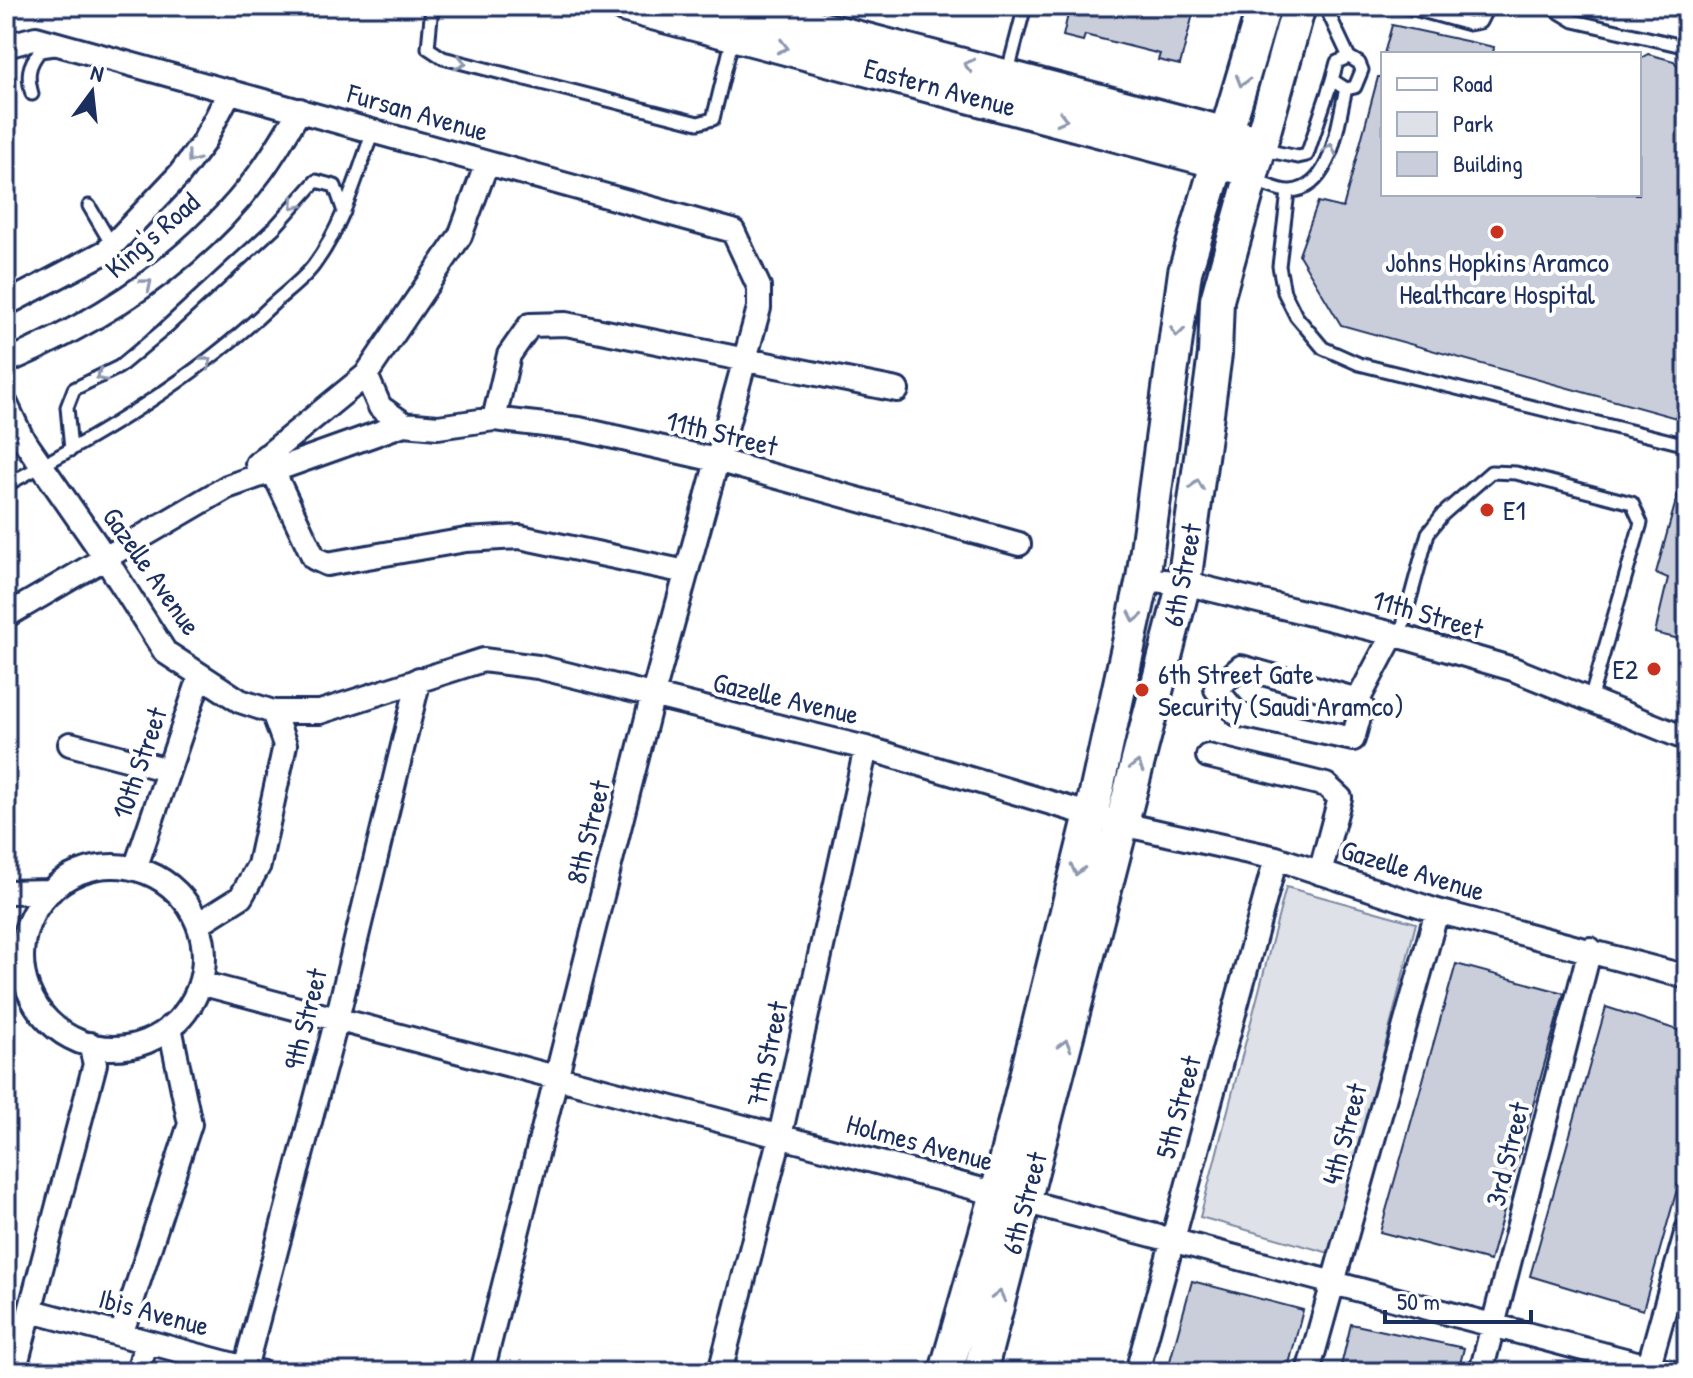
<svg xmlns="http://www.w3.org/2000/svg" width="1693" height="1378" font-family="'Patrick Hand',sans-serif">
<style>
.green{fill:#dee1e7;stroke:#7c88a2;stroke-width:2}
.building{fill:#caceda;stroke:#1b2f5e;stroke-width:2}
.lines{fill:none;stroke-linecap:round;stroke-linejoin:round}
.lane-casing{stroke:#1b2f5e;stroke-width:17}
.street-casing{stroke:#1b2f5e;stroke-width:28}
.secondary-casing{stroke:#1b2f5e;stroke-width:38}
.lane{stroke:#fff;stroke-width:11}
.street{stroke:#fff;stroke-width:22}
.secondary{stroke:#fff;stroke-width:32}
.oneway{stroke:#8d97ae}
.poi-dot{fill:#c8321e;stroke:#fff;stroke-width:3}
.labels{text-anchor:middle;dominant-baseline:central;stroke-width:8;stroke-linejoin:round;paint-order:stroke}
.street-label{font-size:28px;fill:#1b2f5e;stroke:#fff}
.poi-label{font-size:28px;fill:#1b2f5e;stroke:#fff;text-anchor:start}
</style>
<rect width="100%" height="100%" fill="#fff"/>
<filter id="ink" filterUnits="userSpaceOnUse"><feTurbulence type="fractalNoise" baseFrequency=".0125" numOctaves="2"/><feDisplacementMap in="SourceGraphic" scale="16" xChannelSelector="R" yChannelSelector="G"/><feConvolveMatrix kernelMatrix="1 2 1 2 8 2 1 2 1" color-interpolation-filters="sRGB"/></filter>
<g filter="url(#ink)">
<path class="green" d="M1286 887 1416 923 1333 1254 1200 1217Z"/>
<path class="building" d="M1070 6H1195L1180 65 1158 60 1160 54 1085 35 1083 41 1063 36Z
M1392 25 1494 47 1493 54H1384Z
M1648 54 1674 61 1687 80V421L1341 325 1299 255 1318 202 1343 208 1378 77H1383V194H1639V59Z
M1682 479H1687V641L1655 633 1668 578 1656 573Z
M1456 964 1564 993 1490 1261 1380 1232Z
M1606 1007 1687 1033V1154L1643 1310 1530 1276Z
M1192 1281 1303 1310 1287 1372H1167Z
M1351 1324 1464 1348 1458 1372H1371L1341 1366Z"/>
<g class="lines">
<g class="lane-casing">
<path id="lane" d="M432 6 428 48 443 58 698 123 713 119 733 37
M1325 6 1349 57 1359 63 1362 70 1355 87 1346 89 1332 80 1337 62 1349 57
M1403 6 1469 24 1480 22 1488 6
M1549 6 1574 21 1687 47
M1007 75 1025 6
M32 94C27 76 28 65 40 51L55 49
M1264 150 1298 157 1307 155 1332 80
M1255 181C1266 184 1280 192 1291 191 1334 188 1337 122 1346 89
M1288 192 1279 266 1284 292 1296 316 1323 348 1359 364 1687 445
M89 206 112 245
M71 450 67 407 74 389 119 367 161 332 275 227 316 181 335 186 344 212
M6 485C102 434 195 379 274 303 287 291 304 279 314 265 343 226 357 175 373 131
M1400 636 1428 533 1443 514 1491 472 1516 473 1632 503 1641 523 1590 700"/>
</g>
<g class="street-casing">
<path id="street" d="M6 46 36 38 733 231 759 287V308L652 698 482 1372
M6 304 107 251 179 175 203 143 230 91
M6 362C104 320 196 260 260 173 275 153 287 131 300 110
M366 375 380 407 404 424
M6 404 21 436 96 544 165 652 240 701 273 712H320L483 660 538 667 866 748 1122 824 1276 858 1437 911 1687 977
M494 419 509 355 530 325 566 324 897 390
M266 456 314 558 327 564 466 540 520 537 686 572
M257 464 366 375 460 236 487 163
M1143 579 1184 583 1393 634 1513 669 1687 739
M6 616 227 487 404 424 438 427 494 419 579 429 716 460 1019 544
M1358 700 1241 667 1216 689 1237 714 1353 739 1362 706 1358 700 1393 634
M70 744 168 770
M1208 756 1326 785 1340 798 1320 873
M22 957a91 91 0 1 1 182 0a91 91 0 1 1-182 0Z
M135 869 200 677
M6 892 51 891
M198 924 241 897 259 865 285 745 273 712
M200 983 1670 1372
M32 1311 260 1372
M121 1335 190 1124 170 1027
M14 1372 95 1064 90 1044
M138 1372 146 1342
M244 1372 337 1019 419 679
M720 1372 780 1136 866 748
M1137 1372 1276 858
M1308 1372 1437 911
M1481 1372 1590 949
M1647 1372 1687 1230"/>
</g>
<g class="secondary-casing">
<path id="secondary" d="M626 6 1238 167
M736 6 1246 139
M946 1372 997 1194 1095 798 1143 579 1185 272 1264 6
M980 1372 1184 583 1215 354 1217 300 1299 6"/>
</g>
<use href="#lane" class="lane"/>
<use href="#street" class="street"/>
<use href="#secondary" class="secondary"/>
</g>
<defs><path id="oneway-chevron" d="M-2-3.5L2.5 0L-2 3.5" fill="none" stroke-width="1.6" stroke-linecap="round" stroke-linejoin="round" transform="scale(2)"/></defs>
<g class="oneway">
<use href="#oneway-chevron" transform="translate(783 47) rotate(14)"/>
<use href="#oneway-chevron" transform="translate(461 63) rotate(14)"/>
<use href="#oneway-chevron" transform="translate(969 65) rotate(-166)"/>
<use href="#oneway-chevron" transform="translate(1242 81) rotate(107)"/>
<use href="#oneway-chevron" transform="translate(1062 119) rotate(15)"/>
<use href="#oneway-chevron" transform="translate(1330 149) rotate(-75)"/>
<use href="#oneway-chevron" transform="translate(192 158) rotate(127)"/>
<use href="#oneway-chevron" transform="translate(295 204) rotate(132)"/>
<use href="#oneway-chevron" transform="translate(147 284) rotate(-40)"/>
<use href="#oneway-chevron" transform="translate(1177 332) rotate(97)"/>
<use href="#oneway-chevron" transform="translate(207 362) rotate(-39)"/>
<use href="#oneway-chevron" transform="translate(101 376) rotate(154)"/>
<use href="#oneway-chevron" transform="translate(1197 485) rotate(-82)"/>
<use href="#oneway-chevron" transform="translate(1135 617) rotate(102)"/>
<use href="#oneway-chevron" transform="translate(1137 766) rotate(-76)"/>
<use href="#oneway-chevron" transform="translate(1077 870) rotate(104)"/>
<use href="#oneway-chevron" transform="translate(1065 1045) rotate(-75)"/>
<use href="#oneway-chevron" transform="translate(999 1296) rotate(-76)"/>
</g>
</g>
<g class="poi-dot">
<circle cx="1497" cy="232" r="8"/>
<circle cx="1487" cy="510" r="8"/>
<circle cx="1654" cy="669" r="8"/>
<circle cx="1142" cy="690" r="8"/>
</g>
<g class="labels">
<g class="street-label">
<text transform="translate(940 87) rotate(15)">Eastern Avenue</text>
<text transform="translate(418 112) rotate(16)">Fursan Avenue</text>
<text transform="translate(152 235) rotate(-41)">King's Road</text>
<text transform="translate(722 433) rotate(14)">11th Street</text>
<text transform="translate(152 571) rotate(55)">Gazelle Avenue</text>
<text transform="translate(1182 575) rotate(-79)">6th Street</text>
<text transform="translate(1428 614) rotate(16)">11th Street</text>
<text transform="translate(786 698) rotate(13)">Gazelle Avenue</text>
<text transform="translate(139 763) rotate(-71)">10th Street</text>
<text transform="translate(588 832) rotate(-76)">8th Street</text>
<text transform="translate(1413 870) rotate(17)">Gazelle Avenue</text>
<text transform="translate(305 1019) rotate(-76)">9th Street</text>
<text transform="translate(767 1054) rotate(-78)">7th Street</text>
<text transform="translate(1178 1107) rotate(-75)">5th Street</text>
<text transform="translate(1344 1134) rotate(-75)">4th Street</text>
<text transform="translate(920 1142) rotate(15)">Holmes Avenue</text>
<text transform="translate(1507 1154) rotate(-76)">3rd Street</text>
<text transform="translate(1024 1203) rotate(-75)">6th Street</text>
<text transform="translate(154 1312) rotate(15)">Ibis Avenue</text>
</g>
<g class="poi-label">
<text x="1497" y="262" text-anchor="middle">Johns Hopkins Aramco<tspan x="1497" dy="32">Healthcare Hospital</tspan></text>
<text x="1503" y="510">E1</text>
<text x="1638" y="669" text-anchor="end">E2</text>
<text x="1158" y="674">6th Street Gate<tspan x="1158" dy="32">Security (Saudi Aramco)</tspan></text>
</g>
</g>
<rect width="1693" height="1378" fill="none" stroke="#fff" stroke-width="32"/>
<rect x="16" y="16" width="1661" height="1346" fill="none" stroke="#1b2f5e" stroke-width="3" filter="url(#ink)"/>
<rect x="1381" y="52" width="260" height="144" fill="#ffffff" stroke="#a4acbf" stroke-width="2"/>
<rect x="1397" y="78" width="40" height="12" fill="#ffffff" stroke="#a4acbf" stroke-width="2"/>
<text x="1453" y="92" font-size="24" fill="#1b2f5e">Road</text>
<rect x="1397" y="112" width="40" height="24" fill="#dee1e7" stroke="#a4acbf" stroke-width="2"/>
<text x="1453" y="132" font-size="24" fill="#1b2f5e">Park</text>
<rect x="1397" y="152" width="40" height="24" fill="#caceda" stroke="#a4acbf" stroke-width="2"/>
<text x="1453" y="172" font-size="24" fill="#1b2f5e">Building</text>
<g transform="translate(92 92) rotate(15)" stroke="#ffffff" stroke-width="6" paint-order="stroke">
<path d="M0-6L14 30L0 20L-14 30Z" fill="#1b2f5e"/>
<text y="-12" font-size="22" font-weight="bold" text-anchor="middle" fill="#1b2f5e">N</text>
</g>
<path d="M1385 1310v12h146v-12" fill="none" stroke="#1b2f5e" stroke-width="4"/>
<text x="1397" y="1310" font-size="24" fill="#1b2f5e" stroke="#ffffff" stroke-width="6" paint-order="stroke">50 m</text>
</svg>
